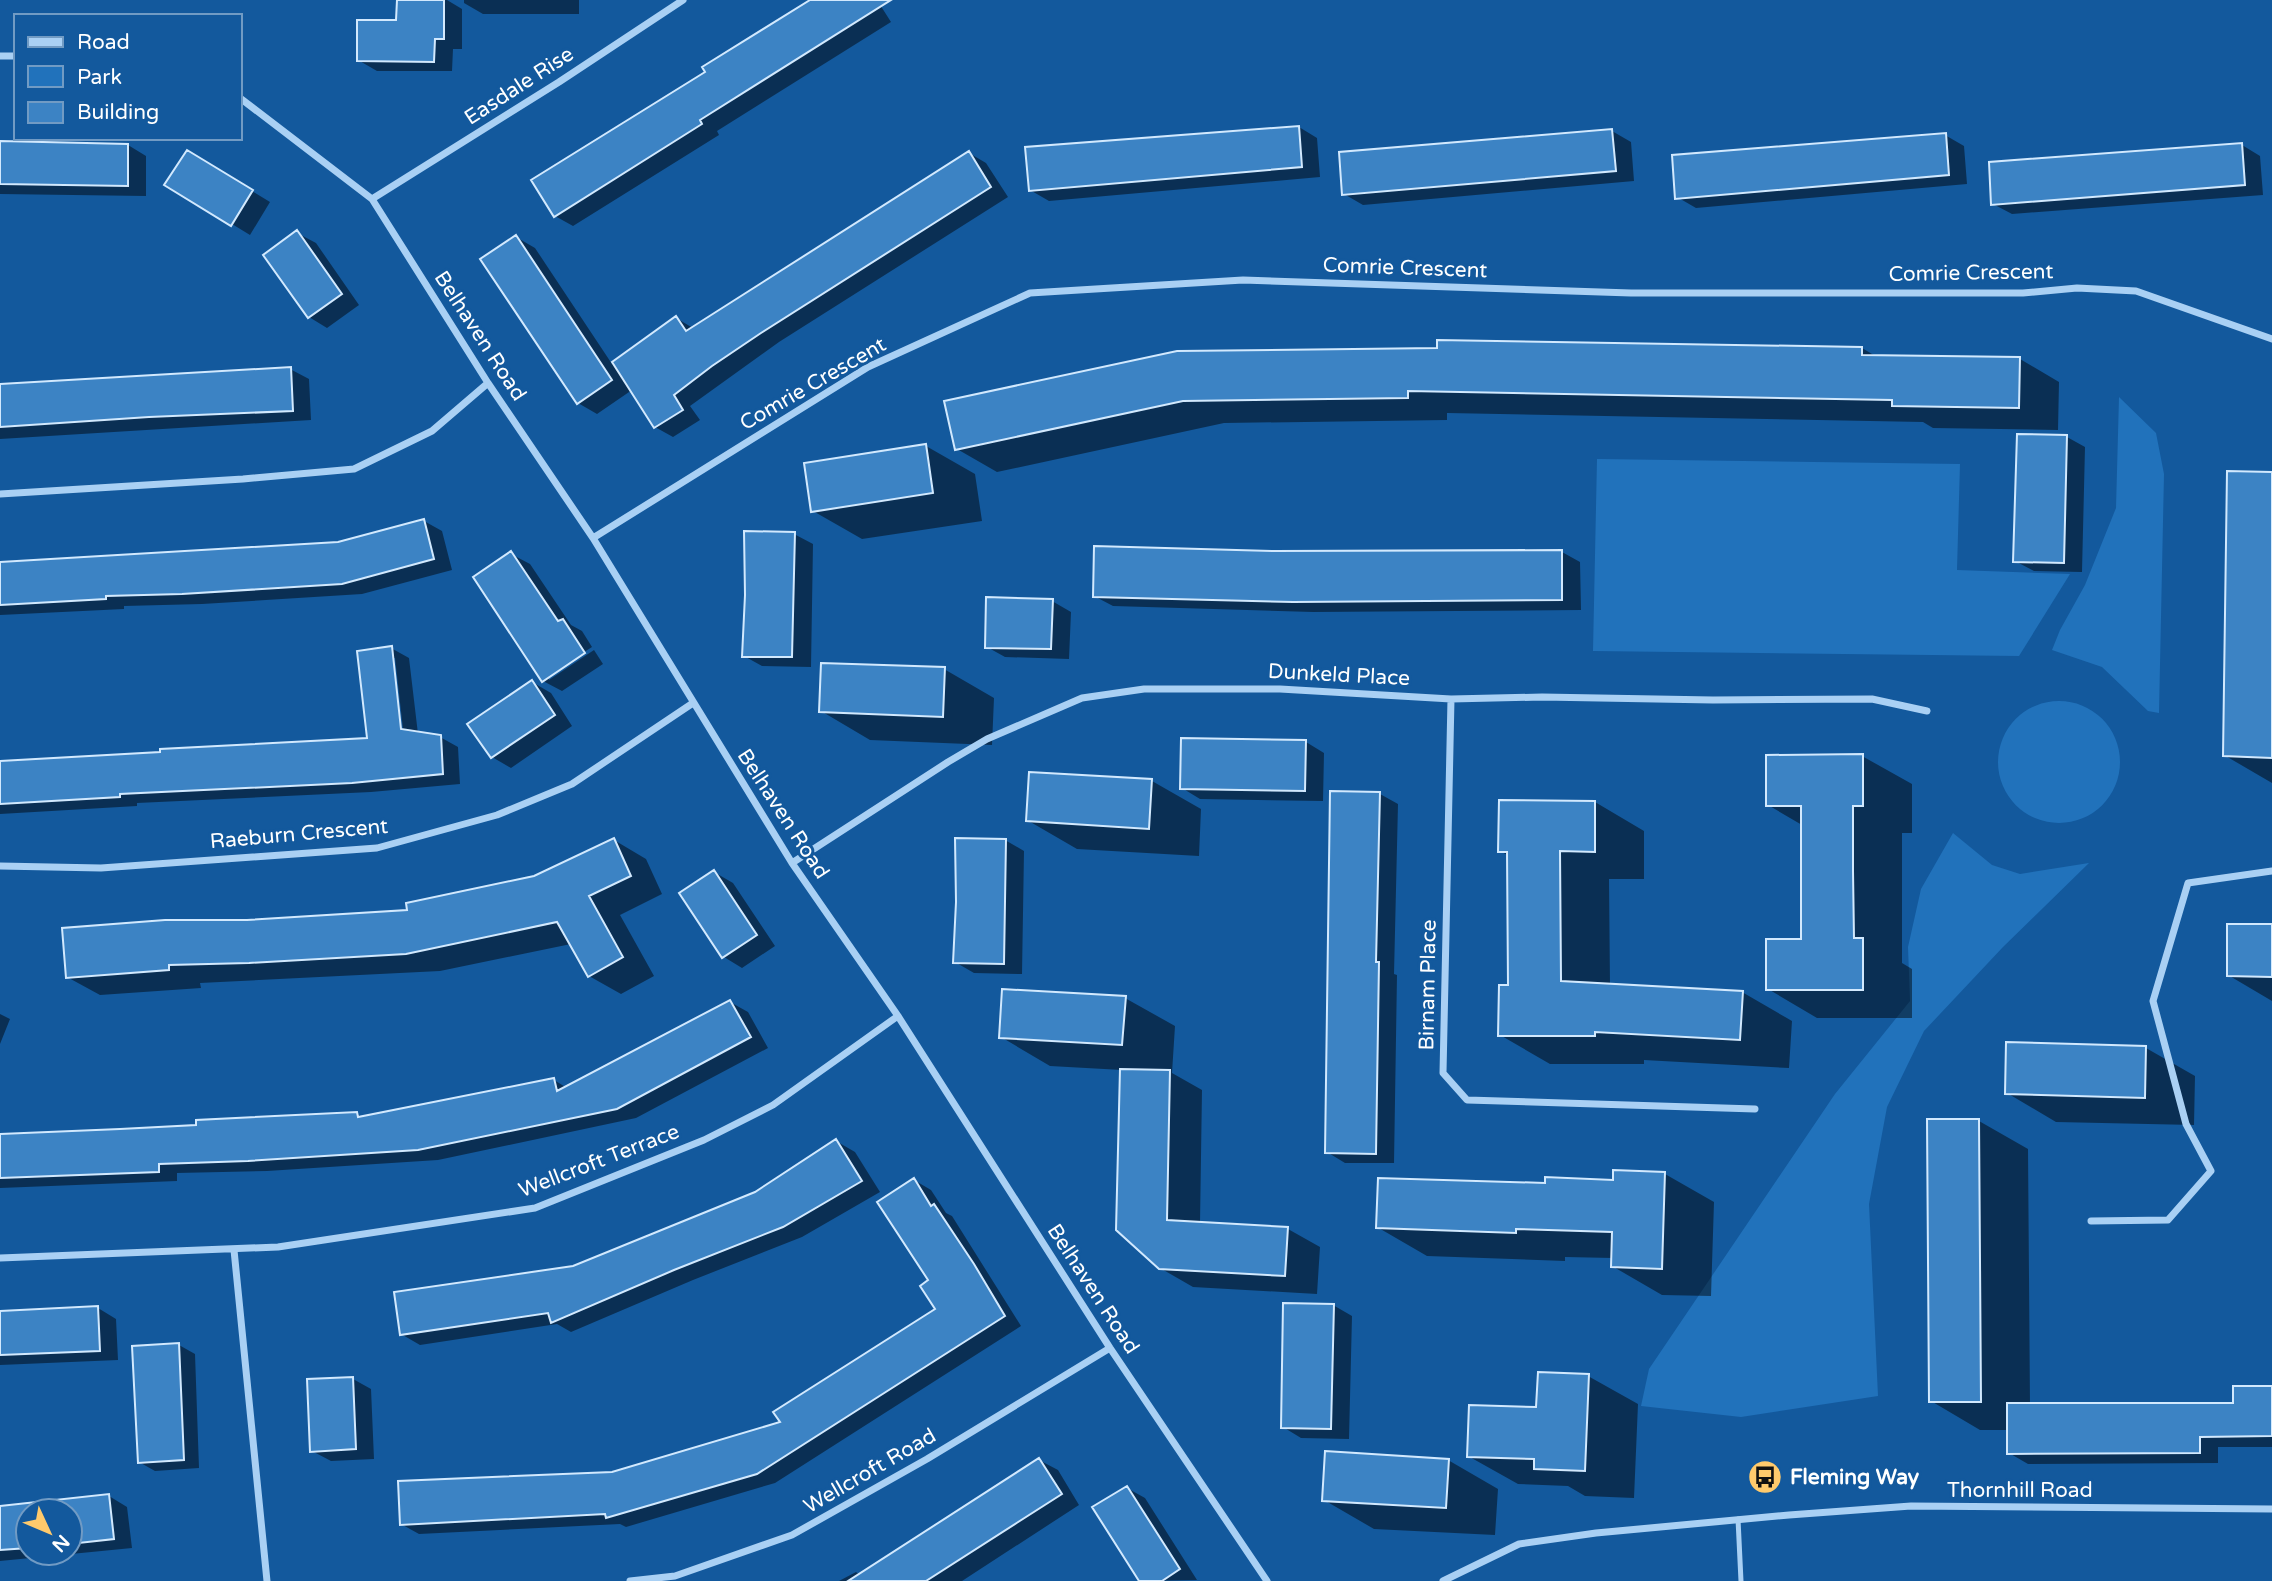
<svg xmlns="http://www.w3.org/2000/svg" width="2272" height="1581" font-family="'Varela Round',sans-serif">
<style>
.green{fill:#2172bb}
.shadow{fill:#0007;fill-rule:evenodd}
.building{fill:#3c83c4;stroke:#d2e9fe;stroke-width:2}
.lines{fill:none;stroke-linecap:round;stroke-linejoin:round}
.lane{stroke:#a9d0f4;stroke-width:5}
.street{stroke:#a9d0f4;stroke-width:7}
.labels{text-anchor:middle;dominant-baseline:central;stroke-width:6;stroke-linejoin:round;paint-order:stroke}
.street-label{font-size:21px;fill:#fff;stroke:#13599d}
.poi-label{font-size:21px;font-weight:bold;fill:#fff;stroke:#13599d;text-anchor:start}
</style>
<rect width="100%" height="100%" fill="#13599d"/>
<path class="green" d="M2119 397 2156 433 2164 474 2159 713 2148 711 2102 667 2052 650 2060 630 2085 585 2116 508Z
M1597 459 1960 464 1957 570 2070 574 2019 656 1593 651Z
M1998 762a61 61 0 1 1 122 0a61 61 0 1 1-122 0Z
M1953 833 1992 865 2020 874 2089 863 2003 947 1924 1031 1887 1107 1869 1204 1878 1396 1741 1417 1641 1406 1649 1369 1835 1094 1910 1001 1908 947 1921 889Z"/>
<path class="shadow" d="M399 0H447L462 9V49H453L452 71H377L358 60 398 22Z
M464 0H579V14H483L464 3Z
M812 0H877L891 22 717 131 719 135 573 226 555 216 708 73Z
M1299 127 1317 138 1320 177 1049 201 1030 190Z
M1612 131 1631 142 1634 181 1363 205 1344 194Z
M1945 135 1964 146 1967 184 1696 208 1677 197Z
M0 143 128 145 146 156V196L0 194Z
M2242 145 2260 156 2263 195 2012 214 1993 204Z
M187 152 270 202 250 235 232 224Z
M969 153 986 163 1008 197 779 342 690 406 700 420 673 437 655 427 632 390 597 414 578 403 516 237 535 248 612 364 676 318 693 328Z
M297 233 316 243 359 305 327 328 309 317Z
M1862 348 1877 357 2020 359 2059 382 2058 430 1933 428 1923 422 1447 413V420L1224 423 997 472 957 449 946 403Z
M290 369 309 379 311 420 0 439V386Z
M2067 437 2085 447 2082 572 2034 571 2015 561Z
M926 446 975 474 982 521 862 539 813 511Z
M2272 473V783L2224 755Z
M424 521 442 531 452 570 362 594 202 604 124 606V609L0 615V563L338 543Z
M794 534 813 544 811 667 762 666 744 656 747 595Z
M1562 552 1580 562 1581 610 1313 612 1113 606 1094 596Z
M511 554 530 564 571 625 582 631 592 647 549 675V680L594 650 603 664 562 691 543 681Z
M1052 601 1071 612 1069 659 1005 657 987 647Z
M391 648 409 658 418 734 440 737 458 747 460 784 371 792 137 803V806L0 814V763L369 740ZM391 658H395L404 738H401Z
M944 669 994 698 992 745 870 740 821 711Z
M532 682 551 693 572 726 511 768 492 757Z
M1306 742 1324 753 1323 801 1200 799 1182 788Z
M1862 756 1912 784V833H1902V963L1912 969V1018H1817L1768 989 1802 941V825L1768 805Z
M1152 781 1201 809 1199 856 1077 849 1027 820Z
M1380 794 1398 804 1394 974 1397 975 1394 1163H1345L1327 1152Z
M1595 802 1644 831V879H1609L1610 985 1742 992 1792 1021 1789 1068 1644 1060V1064H1550L1500 1035 1510 987 1509 856 1500 851Z
M614 840 646 859 662 894 620 915 654 976 621 994 589 976 571 944 440 971 200 983 201 988 100 995 67 977 248 921 409 912 534 877Z
M1005 840 1024 851 1022 974 974 973 955 962Z
M714 872 733 883 775 946 742 968 724 957Z
M2272 926V1001L2228 975Z
M1125 998 1175 1026 1172 1073 1202 1090 1200 1223 1288 1229 1320 1247 1317 1294 1193 1287 1160 1268 1122 1070 1050 1066 1001 1037Z
M730 1002 748 1012 768 1048 636 1118 438 1160 267 1171 177 1173V1181L0 1188V1136L140 1131 357 1114 364 1118 554 1080 567 1088Z
M0 1014 10 1019 0 1044Z
M2146 1048 2195 1076 2194 1125 2056 1122 2007 1093Z
M1979 1121 2028 1149 2030 1405H2235L2272 1388V1447H2218V1463L2028 1464 2009 1453V1430H1980L1931 1401Z
M836 1141 855 1152 880 1192 802 1237 693 1280 571 1332 557 1324 420 1345 401 1334 574 1268 756 1194Z
M1665 1174 1714 1202 1711 1296 1662 1295 1612 1266 1613 1258 1565 1257V1261L1427 1256 1377 1227 1547 1185 1615 1182Z
M914 1180 931 1190 946 1213 952 1216 1021 1326 775 1483 626 1527 620 1524 419 1534 401 1524 613 1474 783 1423 938 1310Z
M1333 1305 1352 1316 1349 1439 1301 1438 1283 1427Z
M98 1308 116 1319 118 1360 0 1365V1312Z
M179 1345 195 1354 199 1468 155 1471 139 1462Z
M1588 1376 1638 1404 1634 1498 1585 1496 1568 1486 1518 1484 1468 1456Z
M353 1379 371 1389 374 1459 331 1461 312 1451Z
M1039 1460 1058 1470 1079 1505 962 1581H839L856 1572 860 1575Z
M1448 1460 1498 1489 1495 1535 1374 1529 1324 1500Z
M1127 1488 1145 1498 1197 1580 1141 1581Z
M109 1496 127 1507 132 1548 0 1561V1508ZM28 1511H70V1553H28Z"/>
<path class="building" d="M397 0H444V39H435L434 62 357 61V20H396Z
M810 0H891L700 120 702 124 554 217 531 180 705 72 702 67Z
M1299 126 1302 167 1029 191 1025 147Z
M1612 129 1616 171 1342 195 1339 152Z
M1946 133 1949 175 1675 199 1672 155Z
M0 141 128 144V186L0 184Z
M2242 143 2245 185 1991 205 1989 162Z
M187 150 253 190 231 226 164 185Z
M969 151 991 187 761 333 712 366 674 395 683 410 654 428 612 362 676 316 686 331Z
M297 230 342 294 308 318 263 255Z
M516 235 612 380 577 404 480 259Z
M1437 340 1862 347V355L2020 357 2019 408 1892 406V400L1408 391V398L1183 401 955 450 944 401 1177 351 1437 348Z
M291 367 293 411 149 417 0 427V384Z
M2017 434 2067 435 2064 563 2013 562Z
M926 444 933 493 811 512 804 463Z
M2227 471 2272 472V758L2223 756Z
M424 519 434 559 342 584 182 594 106 596V599L0 605V562L338 542Z
M744 531 795 532 792 657H742L745 595Z
M1094 546 1274 551 1562 550V600L1293 602 1093 597Z
M511 551 558 621 563 619 585 653 542 682 473 577Z
M986 597 1053 599 1051 649 985 648Z
M392 646 401 729 441 735 443 774 352 783 120 794V797L0 804V761L160 752V749L367 738 357 651Z
M821 663 945 667 943 717 819 712Z
M532 680 555 715 491 758 467 724Z
M1181 738 1306 740 1305 791 1180 789Z
M1863 754V806H1853V871L1854 938H1863V990H1766V939H1801V806H1766V755Z
M1029 772 1152 779 1149 829 1026 821Z
M1330 791 1380 792 1376 962H1379L1376 1154 1325 1153Z
M1499 800 1595 801V852L1560 851 1561 981 1743 991 1740 1040 1595 1032V1036H1498L1499 985H1508L1507 852H1498Z
M614 838 631 876 589 896 623 957 588 977 557 922 406 954 249 963 169 965V970L66 978 62 928 165 920H247L407 910 406 903 534 876Z
M955 838 1006 839 1004 964 953 963 956 902Z
M714 870 757 935 722 958 679 893Z
M2227 924H2272V977L2227 976Z
M1002 989 1126 996 1122 1045 999 1038Z
M730 1000 751 1037 617 1109 418 1150 248 1161 159 1164V1172L0 1178V1134L120 1129 196 1125V1120L357 1112 358 1117 554 1078 557 1091Z
M2006 1042 2146 1046 2145 1098 2005 1094Z
M1120 1069 1170 1070 1167 1220 1288 1227 1285 1276 1159 1269 1116 1230Z
M1927 1119H1979L1981 1402H1929Z
M836 1139 862 1181 783 1227 674 1270 551 1323 548 1313 400 1335 394 1292 573 1266 755 1192Z
M1613 1170 1665 1172 1662 1269 1611 1267 1612 1232 1516 1229V1233L1376 1228 1378 1178 1545 1183V1177L1613 1180Z
M914 1178 931 1206 934 1204 974 1264 1005 1316 757 1474 606 1518 605 1514 400 1525 398 1481 612 1472 780 1422 773 1412 935 1309 920 1286 928 1280 877 1202Z
M1283 1303 1334 1304 1331 1429 1281 1428Z
M98 1306 100 1351 0 1355V1311Z
M179 1343 184 1460 138 1463 132 1346Z
M1538 1372 1589 1374 1585 1471 1534 1469V1459L1467 1457 1469 1405 1536 1407Z
M353 1377 356 1449 310 1452 307 1379Z
M2233 1386H2272V1436L2200 1437V1453L2007 1454V1403H2233Z
M1325 1451 1449 1459 1446 1508 1322 1501Z
M1039 1458 1062 1494 926 1581H848Z
M1127 1486 1180 1569 1162 1581H1139L1092 1507Z
M109 1494 114 1539 70 1544V1511H28V1548L0 1550V1506Z"/>
<g class="lines">
<path class="lane" d="M1738 1519 1741 1581"/>
<path class="street" d="M0 56H16
M240 98 372 199 488 383 593 538 792 863 898 1016 1110 1348 1267 1581
M372 199 559 82 683 0
M0 494 243 479 354 469 432 431 488 383
M593 538 868 367 1030 293 1243 280 1631 293H2023L2077 288 2136 291 2272 339
M1451 699 1443 1073 1467 1100 1755 1109
M792 863 948 762 987 739 1082 698 1144 689H1280L1451 699 1542 697 1713 700 1872 699 1927 711
M0 866 101 868 377 848 497 815 572 784 693 703
M2091 1221 2168 1220 2211 1171 2186 1124 2153 1001 2188 883 2272 871
M234 1250 267 1581
M0 1258 278 1247 535 1208 704 1140 773 1105 898 1016
M630 1581 675 1576 792 1535 927 1459 1110 1348
M1443 1581 1519 1544 1596 1533 1789 1515 1911 1506 2272 1509"/>
</g>
<defs>
<g id="bus-disc" transform="scale(1.75)"><circle r="9.5" fill="#ffca6c" stroke="#13599d"/><path d="M-5-6H5V4H4V6H2V4H-2V6H-4V4H-5ZM-3.5-4V0h7V-4ZM-3.5 1.2v1.5H-2V1.2ZM2 1.2v1.5H3.5V1.2Z" fill="#111"/></g>
</defs>
<g fill-rule="evenodd">
<use href="#bus-disc" x="1765" y="1477"/>
</g>
<g class="labels">
<g class="street-label">
<text transform="translate(519 86) rotate(-33)">Easdale Rise</text>
<text transform="translate(1405 268) rotate(2)">Comrie Crescent</text>
<text transform="translate(1971 273) rotate(-1)">Comrie Crescent</text>
<text transform="translate(480 336) rotate(57)">Belhaven Road</text>
<text transform="translate(813 384) rotate(-30)">Comrie Crescent</text>
<text transform="translate(1339 675) rotate(3)">Dunkeld Place</text>
<text transform="translate(783 814) rotate(57)">Belhaven Road</text>
<text transform="translate(299 834) rotate(-5)">Raeburn Crescent</text>
<text transform="translate(1428 985) rotate(-89)">Birnam Place</text>
<text transform="translate(599 1161) rotate(-21)">Wellcroft Terrace</text>
<text transform="translate(1093 1289) rotate(57)">Belhaven Road</text>
<text transform="translate(870 1471) rotate(-30)">Wellcroft Road</text>
<text x="2020" y="1490">Thornhill Road</text>
</g>
<g class="poi-label">
<text x="1790" y="1477">Fleming Way</text>
</g>
</g>
<rect x="14" y="14" width="228" height="126" fill="#13599d" stroke="#719bc4" stroke-width="2"/>
<rect x="28" y="37" width="35" height="10" fill="#a9d0f4" stroke="#719bc4" stroke-width="2"/>
<text x="77" y="49" font-size="21" fill="#ffffff">Road</text>
<rect x="28" y="66" width="35" height="21" fill="#2172bb" stroke="#719bc4" stroke-width="2"/>
<text x="77" y="84" font-size="21" fill="#ffffff">Park</text>
<rect x="28" y="102" width="35" height="21" fill="#3c83c4" stroke="#719bc4" stroke-width="2"/>
<text x="77" y="119" font-size="21" fill="#ffffff">Building</text>
<g transform="translate(49 1532) rotate(134)"><circle r="33" fill="#13599d" stroke="#719bc4" stroke-width="2"/>
<path d="M0-5L12 26L0 18L-12 26Z" fill="#ffca6c"/>
<text y="-10" font-size="19" font-weight="bold" text-anchor="middle" fill="#ffffff">N</text>
</g>
</svg>
